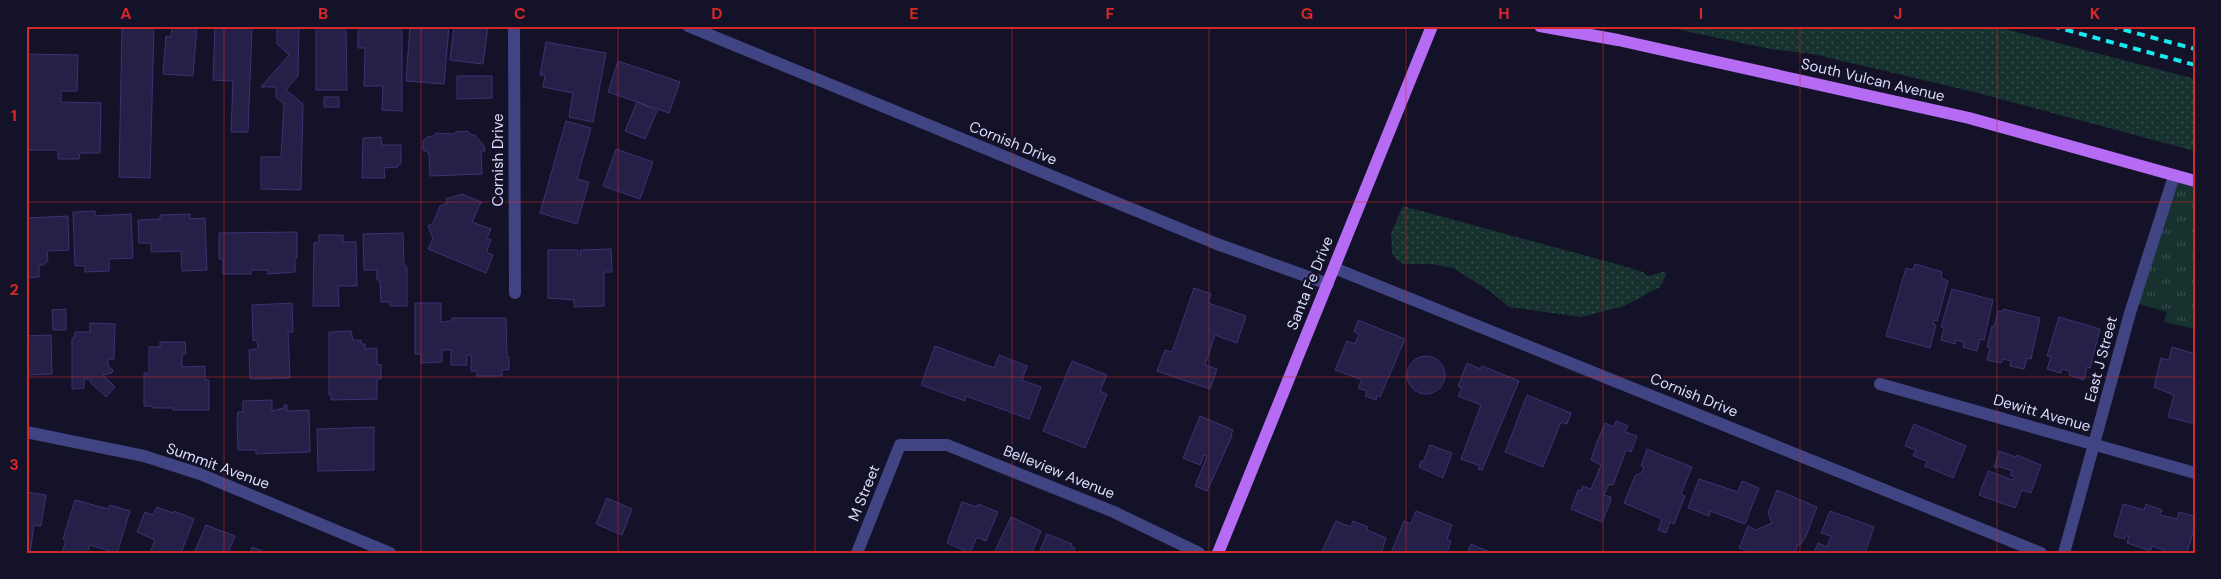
<svg xmlns="http://www.w3.org/2000/svg" width="2221" height="579" font-family="'DM Sans',sans-serif">
<style>
.grass{fill:url(#grass-dots)}
.park{fill:url(#park-tufts)}
.building{fill:#242047;stroke:#3b3372}
.lines{fill:none;stroke-linecap:round;stroke-linejoin:round}
.minor{stroke:#414483;stroke-width:12}
.major{stroke:#b66bf4;stroke-width:12}
.rail{stroke:#16eaee;stroke-width:4;stroke-dasharray:8 6;stroke-linecap:butt}
.grid{fill:none;stroke:#d62828;stroke-width:1;stroke-opacity:0.55}
.labels{text-anchor:middle;dominant-baseline:central;stroke-width:4.5;stroke-linejoin:round;paint-order:stroke}
.street-label{font-size:15px;fill:#dddcfc;stroke:#141228}
.neatline{fill:none;stroke:#d62828;stroke-width:2}
.grid-label{font-size:16px;text-anchor:middle;font-weight:bold;fill:#d62828}
</style>
<defs>
<pattern id="grass-dots" width="8" height="8" patternUnits="userSpaceOnUse" patternTransform="scale(1.25)"><rect width="8" height="8" fill="#16312e"/><path d="M2 2h.1M6 6h.1" fill="none" stroke="#374e4d" stroke-width="1.8" stroke-linecap="round"/></pattern>
<pattern id="park-tufts" width="24" height="20" patternUnits="userSpaceOnUse" patternTransform="scale(1.25)"><rect width="24" height="20" fill="#16312e"/><path d="M3 7l-1-3M5 7V3M7 7l1-3M15 17l-1-3M17 17v-4M19 17l1-3" fill="none" stroke="#374e4d"/></pattern>
</defs>
<rect width="100%" height="100%" fill="#141228"/>
<path class="grass" d="M1662 26H1994L2195 79V151L1974 92 1813 54 1770 49Z
M1403 206 1613 263 1643 272 1648 276 1663 272 1667 273 1660 287 1624 306 1581 317 1509 307 1491 292 1453 268 1431 264H1403L1396 259 1392 253 1391 233Z"/>
<path class="park" d="M2175 174 2195 180V329L2164 322 2167 312 2132 302Z"/>
<path class="building" d="M122 26H154L150 178 119 177Z
M172 26H197L193 76 163 74 166 36 171 37Z
M215 26 252 27 248 132H231L233 81 213 80Z
M277 26H299L298 76 286 90 303 104 301 190 261 189V157H281L284 104 276 97V87H261L289 55 277 44Z
M316 26H346L347 90H316Z
M358 26H402V111L382 110 383 86H364L365 48H358Z
M410 26H449L444 84 406 81Z
M454 26H488L483 64 450 60Z
M546 42 606 53 593 122 569 117 573 93 543 87 545 75H540Z
M26 54 78 55 77 91H61V102L101 103 100 153H80L79 159H58V150H26Z
M618 61 680 82 669 113 608 92Z
M457 76H492V98L457 99Z
M324 97H339V107H324Z
M637 102 657 111 645 139 625 131Z
M566 121 591 128 577 179 589 182 577 224 540 213Z
M468 131 471 135H475L484 146 485 151H481L482 174 430 176 429 153 423 150V141L427 137 433 136 436 133 454 134 456 132Z
M381 137 382 145H401V164H398V167L384 168 385 178H362L363 138Z
M616 149 653 162 640 199 603 186Z
M462 194 481 202 472 222 491 229 487 238 491 240 487 250 488 253 493 255 486 273 428 249 433 238 428 226 433 223 440 206 448 203 446 199Z
M95 211V216L131 214 133 258 109 259V271L85 272V266H75L73 212Z
M190 214V219L205 218 207 270 182 271 181 251 151 252V243H139L138 220 160 219V215Z
M68 216 69 250 47 251 48 261 43 265H39V277L26 278V218Z
M297 232V258H295V272L268 274V270H251V274H223V259H219V233Z
M403 233 404 264 407 268V306H390V302H381L380 280H377V270H364L363 234Z
M319 235H343V242H356L357 286H338L339 306H313L314 243 319 242Z
M611 249 612 272H604V306L574 307V300L548 298V250H578V255H581L580 250Z
M1915 264 1942 272 1941 278 1948 281 1937 321 1934 320 1933 324 1936 325 1930 348 1886 336 1906 268 1913 270Z
M1194 288 1211 294 1208 303 1246 316 1237 343 1215 335 1205 365 1217 369 1210 389 1157 371 1165 350 1172 352Z
M1952 289 1993 300 1984 340 1980 339 1977 351 1963 347 1964 342 1956 340 1955 344 1941 340 1944 328 1941 327Z
M292 303 293 332H288L290 378 250 379 249 350 258 349 257 340 253 341 252 305Z
M415 303H441V322L452 321V318H506L507 357H509V370H502V376H477V371H471V355H467V365H451V350H442V362L421 363V354H415Z
M66 309V330H53L52 310Z
M2003 309 2040 318 2031 359 2027 358 2024 369 2010 366 2011 361 2003 359 2001 363 1987 360 1990 347H1987L1992 326 1994 327 1998 311 2002 312Z
M2059 317 2100 329 2090 368 2087 367 2084 380 2069 375 2070 371 2062 369 2061 373 2047 369 2051 357 2047 356Z
M1358 320 1405 339 1380 397 1377 395 1376 400 1365 396 1367 391 1358 388 1362 380 1335 370 1347 341 1355 344 1359 334 1354 332Z
M90 323 115 324 114 359H108V366L113 370 112 373 103 375 115 387 106 397 90 382V379H84V388L72 389V338H74L75 332H90Z
M351 331 353 340H361V344H365V349L377 348V365L381 364V379H377V399L331 400V395H329V332Z
M51 335 52 374 26 375V336Z
M160 342H185L186 354H182V367L205 366V380H209V410H173V408H153L152 406H144V373H149V347H160Z
M935 346 994 368 999 355 1027 366 1022 380 1041 387 1029 419 966 396 965 401 921 385Z
M2172 347 2195 354V424L2168 417 2174 395 2154 387 2161 358 2169 360Z
M1407 375a19 19 0 1 1 38 0a19 19 0 1 1-38 0Z
M1072 361 1107 375 1100 391 1107 394 1085 448 1043 431Z
M1467 363 1480 369 1482 366 1519 381 1482 470 1478 469 1480 466 1461 459 1481 405 1458 396 1462 388 1458 386Z
M1527 395 1571 413 1567 424 1561 422 1543 467 1505 452Z
M272 400V411L284 408V405H287V411L309 410 310 452 256 454V450H238L237 420 238 412H243V401Z
M1200 416 1233 430 1231 435 1232 436 1207 491 1195 486 1207 456 1204 455 1200 465 1183 458Z
M1616 421 1628 426 1625 432 1637 436 1631 452 1626 450 1613 485 1609 484 1604 495 1611 497 1610 503 1602 522 1571 509 1578 490 1581 491 1583 486 1591 489 1601 465 1591 460 1597 442 1605 423 1614 427Z
M1914 424 1966 446 1953 478 1925 466 1927 461 1913 456 1916 450 1905 446Z
M374 427V470L318 471 317 429Z
M1430 445 1452 453 1443 478 1419 467 1421 461 1423 462Z
M1647 449 1692 467 1681 494 1685 496 1674 524 1670 522 1666 533 1658 530 1662 519 1624 503 1635 476 1642 472 1644 467 1641 466Z
M1999 451 2016 457 2017 455 2041 465 2031 493 2022 490 2015 508 1979 495 1988 471 2013 480 2015 477 2010 475 2012 471 1998 466 1997 468 1994 467Z
M1699 479 1738 492 1742 481 1759 488 1745 524 1710 511 1709 516 1688 508Z
M1777 490 1817 507 1806 536 1800 545 1798 544 1795 553H1745L1746 550 1739 548 1748 526 1756 530 1772 523 1768 513Z
M26 492 46 495 41 526 34 525 30 553H26Z
M607 498 632 509 622 535 596 524Z
M75 500 108 509 110 505 130 511 117 553 90 545 87 553H62L66 540 63 539Z
M962 502 977 507 978 504 998 512 986 541 977 537 970 553 947 543Z
M2123 504 2144 510 2146 504 2162 510 2160 515 2177 519 2179 512 2193 516 2195 525 2187 553H2171L2152 546 2151 550H2147L2127 543 2129 536H2125V539L2114 536Z
M157 507 173 513 174 511 194 519 181 553H150L155 540 137 532 145 512 153 515Z
M1416 511 1452 525 1447 539 1451 541 1447 553H1391L1404 521 1411 524Z
M1830 511 1874 527 1865 553H1814L1818 543 1827 547 1831 536 1821 533Z
M1011 517 1041 531 1032 553H994Z
M1336 521 1351 527 1353 521 1368 527 1367 530 1386 538 1381 553H1321Z
M206 525 235 536 228 553H194Z
M1047 534 1072 544 1071 546 1075 548 1073 553H1039Z
M1471 544 1492 553H1467Z
M252 547 268 553H250Z"/>
<g class="lines">
<path class="minor" d="M514 26 515 293
M688 26 1217 244 1328 284
M1334 268 2041 553
M1880 384 2195 473
M26 432 144 456 200 474 390 553
M857 553 900 445H947L1114 512 1199 553
M2064 553 2130 313 2174 176"/>
<path class="major" d="M1540 26 1618 40 1969 118 2195 181
M1218 553 1432 26"/>
<path class="rail" d="M2052 26 2195 65
M2110 26 2195 49"/>
</g>
<path class="grid" d="M224 26V553M421 26V553M618 26V553M815 26V553M1012 26V553M1209 26V553M1406 26V553M1603 26V553M1800 26V553M1997 26V553M26 202H2195M26 377H2195"/>
<g class="labels">
<g class="street-label">
<text transform="translate(1873 80) rotate(13)">South Vulcan Avenue</text>
<text transform="translate(1013 143) rotate(22)">Cornish Drive</text>
<text transform="translate(498 160) rotate(-90)">Cornish Drive</text>
<text transform="translate(1310 283) rotate(-68)">Santa Fe Drive</text>
<text transform="translate(2101 359) rotate(-75)">East J Street</text>
<text transform="translate(1694 395) rotate(22)">Cornish Drive</text>
<text transform="translate(2042 413) rotate(16)">Dewitt Avenue</text>
<text transform="translate(218 466) rotate(20)">Summit Avenue</text>
<text transform="translate(1059 472) rotate(22)">Belleview Avenue</text>
<text transform="translate(864 493) rotate(-68)">M Street</text>
</g>
</g>
<rect width="2221" height="579" fill="none" stroke="#141228" stroke-width="55"/>
<rect x="28" y="28" width="2166" height="524" class="neatline"/>
<g class="grid-label">
<text x="126" y="19">A</text>
<text x="323" y="19">B</text>
<text x="520" y="19">C</text>
<text x="717" y="19">D</text>
<text x="914" y="19">E</text>
<text x="1110" y="19">F</text>
<text x="1307" y="19">G</text>
<text x="1504" y="19">H</text>
<text x="1701" y="19">I</text>
<text x="1898" y="19">J</text>
<text x="2095" y="19">K</text>
<text x="14" y="121">1</text>
<text x="14" y="295">2</text>
<text x="14" y="470">3</text>
</g>
</svg>
